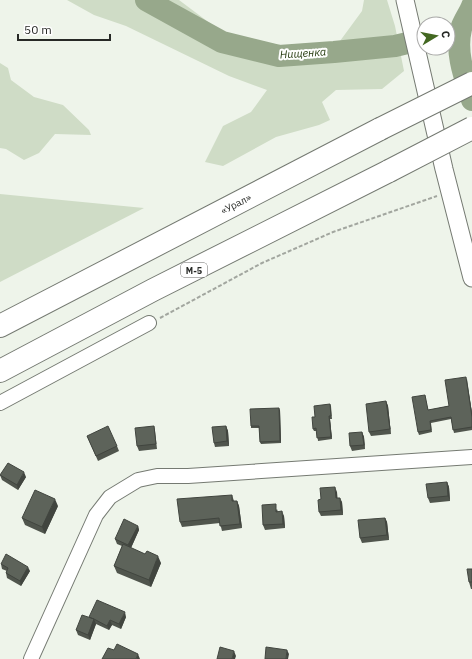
<svg xmlns="http://www.w3.org/2000/svg" width="472" height="659" font-family="'IBM Plex Sans',sans-serif">
<style>
.green{fill:#cfdcc6}
.lines{fill:none;stroke-linecap:round;stroke-linejoin:round}
.river{stroke:#97a88b;stroke-width:22}
.minor-casing{stroke:#757a72;stroke-width:16}
.tertiary-casing{stroke:#757a72;stroke-width:19}
.trunk-casing{stroke:#757a72;stroke-width:24}
.path{stroke:#a2a69f;stroke-width:2;stroke-dasharray:4 2;stroke-linecap:butt}
.minor{stroke:#fff;stroke-width:14}
.tertiary{stroke:#fff;stroke-width:17}
.trunk{stroke:#fff;stroke-width:22}
.trunk-bridge-casing{stroke:#757a72;stroke-width:24;stroke-linecap:butt}
.trunk-bridge{stroke:#fff;stroke-width:22}
.wall{fill:#50554d}
.shaded-wall{fill:#41453f}
.building{fill:#5d635a;stroke:#41453f}
.labels{text-anchor:middle;dominant-baseline:central;stroke-width:4;stroke-linejoin:round;paint-order:stroke}
.shield{fill:#fff;stroke:#686967;stroke-width:1}
.shield-label{font-size:9px;font-weight:bold;fill:#272926}
.street-label{font-size:10px;fill:#272926;stroke:#fff}
.water-label{font-size:11px;font-style:italic;fill:#1c3204;stroke:#fff}
</style>
<rect width="100%" height="100%" fill="#eef4ea"/>
<path class="green" d="M67 0H179L219 30 234 36 285 46 309 43 325 44 340 41 362 11 364 0H387L395 26 404 71 382 89 336 90 322 102 330 120 319 125 276 137 223 166 205 162 223 126 251 112 267 90 229 76 126 26 94 15Z
M0 63 8 68 11 80 34 97 63 105 89 130 91 135 55 134 39 153 24 160 6 149 0 148Z
M0 194 144 208 0 282Z"/>
<g class="lines">
<path class="river" d="M146 0 222 42 279 56 334 52 395 46 424 39
M472 6C469 14 463 21 461 29 455 53 465 78 472 100"/>
<g class="minor-casing">
<path id="minor" d="M0 403 149 323
M31 659 96 515 110 497 138 480 157 476H188L472 457"/>
</g>
<g class="tertiary-casing">
<path id="tertiary" d="M405 0 444 169 472 278"/>
</g>
<g class="trunk-casing">
<path id="trunk" d="M0 326 380 129
M0 371 153 290 389 171"/>
</g>
<path class="path" d="M160 318 262 263 333 232 437 196"/>
<use href="#minor" class="minor"/>
<use href="#tertiary" class="tertiary"/>
<use href="#trunk" class="trunk"/>
<g class="trunk-bridge-casing">
<path id="trunk-bridge" d="M380 129 472 83
M389 171 472 128"/>
</g>
<use href="#trunk-bridge" class="trunk-bridge"/>
</g>
<path class="wall" d="M467 379 472 413V430L454 433 451 419 431 423 432 432 419 435 418 432 425 395 428 410 449 406Z
M386 401 388 406 391 434 371 436 369 432Z
M330 404 331 406 332 419H330L332 439 318 441 317 431H314L313 429Z
M280 410 281 443 261 444 260 442 259 428H251V426Z
M154 426 155 431 157 449 139 451 137 446Z
M226 426 228 431 229 446 215 447 214 443Z
M362 432 364 437 365 449 352 451 350 446Z
M87 436 117 446 119 451 98 461Z
M0 475 26 477 18 490 2 480Z
M447 482 449 487 450 501 430 503 428 498Z
M337 492V498L342 502 343 515 321 516 319 512 321 499Z
M232 495 234 501H237L239 506 242 528 222 531 220 523 182 527 180 522Z
M58 506 45 534 25 525 22 518Z
M277 509 278 512 284 516 285 528 265 530 263 525Z
M385 518 387 522 389 540 362 543 360 538Z
M138 526 139 530 131 548 161 563 151 587 117 573 114 566 122 546 117 544 115 539Z
M1 564 30 571 21 586 7 578 6 573 7 571 2 569Z
M472 569V589H471L469 582Z
M126 617 121 629 112 625 109 630 96 624 90 640 78 635 76 630 89 618Z"/>
<path class="shaded-wall" d="M466 377 472 413V417Z
M386 401 388 406 391 434 390 429Z
M279 408 280 410 281 443 280 441Z
M329 416 330 419 332 439 331 437Z
M226 426 228 431 229 446 227 441Z
M362 432 364 437 365 449 364 445Z
M24 472 26 477 18 490 17 485Z
M447 482 449 487 450 501 448 496Z
M335 487 337 492 338 503 336 498Z
M340 498 342 502 343 515 341 510Z
M55 499 58 506 45 534 42 527Z
M237 501 239 506 242 528 240 524Z
M282 511 284 516 285 528 283 524Z
M385 518 387 522 389 540 387 535Z
M138 526 139 530 130 550 128 545Z
M158 556 161 563 151 587 149 580Z
M28 567 30 571 21 586 20 581Z
M125 612 126 617 121 629 119 624Z
M94 619 96 624 90 640 88 635Z
M110 620 112 625 109 630 107 626Z
M287 650 289 654 288 659H286Z
M234 651 236 656 235 659H232Z
M138 654 140 659H136Z"/>
<path class="building" d="M466 377 472 417V427L453 430 451 417 430 421 431 430 418 432 412 397 425 395 428 410 449 406 445 380Z
M386 401 390 429 369 432 366 404Z
M330 404 331 416H329L331 437 317 438 316 428 313 429 312 417H315L314 406Z
M279 408 280 441 260 442 259 426H251L250 409Z
M108 426 117 446 96 456 87 436Z
M154 426 156 444 137 446 135 428Z
M226 426 227 441 214 443 212 427Z
M362 432 364 445 350 446 349 433Z
M8 463 24 472 17 485 0 475Z
M447 482 448 496 428 498 426 484Z
M335 487 336 498H340L341 510 319 512 318 500 321 499 320 488Z
M35 490 55 499 42 527 22 518Z
M232 495V501H237L240 524 220 526 219 518 180 522 177 499Z
M276 504V512L282 511 283 524 263 525 262 505Z
M385 518 387 535 360 538 358 520Z
M124 519 138 526 128 545 115 539Z
M123 544 145 554 147 551 158 556 149 580 114 566Z
M6 554 28 567 20 581 6 573 8 568 1 564Z
M467 569H472V582H469Z
M97 600 125 612 119 624 110 620 107 626 94 619 88 635 76 630 82 615 94 619 89 617Z
M117 644 138 654 136 659H102L108 648 114 650Z
M220 647 234 651 232 659H217Z
M266 647 287 650 286 659H265Z"/>
<g class="labels">
<rect class="shield" x="181" y="263" width="26" height="14" rx="3"/>
<g class="shield-label">
<text x="194" y="270">М-5</text>
</g>
<g class="street-label">
<text transform="translate(236 204) rotate(-27)">«Урал»</text>
</g>
<g class="water-label">
<text transform="translate(303 53) rotate(-4)">Нищенка</text>
</g>
</g>
<g transform="translate(436 36) rotate(80)"><circle r="19" fill="#ffffff" stroke="#a9a9a8"/>
<path d="M0-3L7 15L0 10L-7 15Z" fill="#436821"/>
<text y="-6" font-size="11" font-weight="bold" text-anchor="middle" fill="#272926">С</text>
</g>
<path d="M18 34v6h92v-6" fill="none" stroke="#272926" stroke-width="2"/>
<text x="24" y="34" font-size="12" fill="#272926" stroke="#ffffff" stroke-width="3" paint-order="stroke">50 m</text>
</svg>
